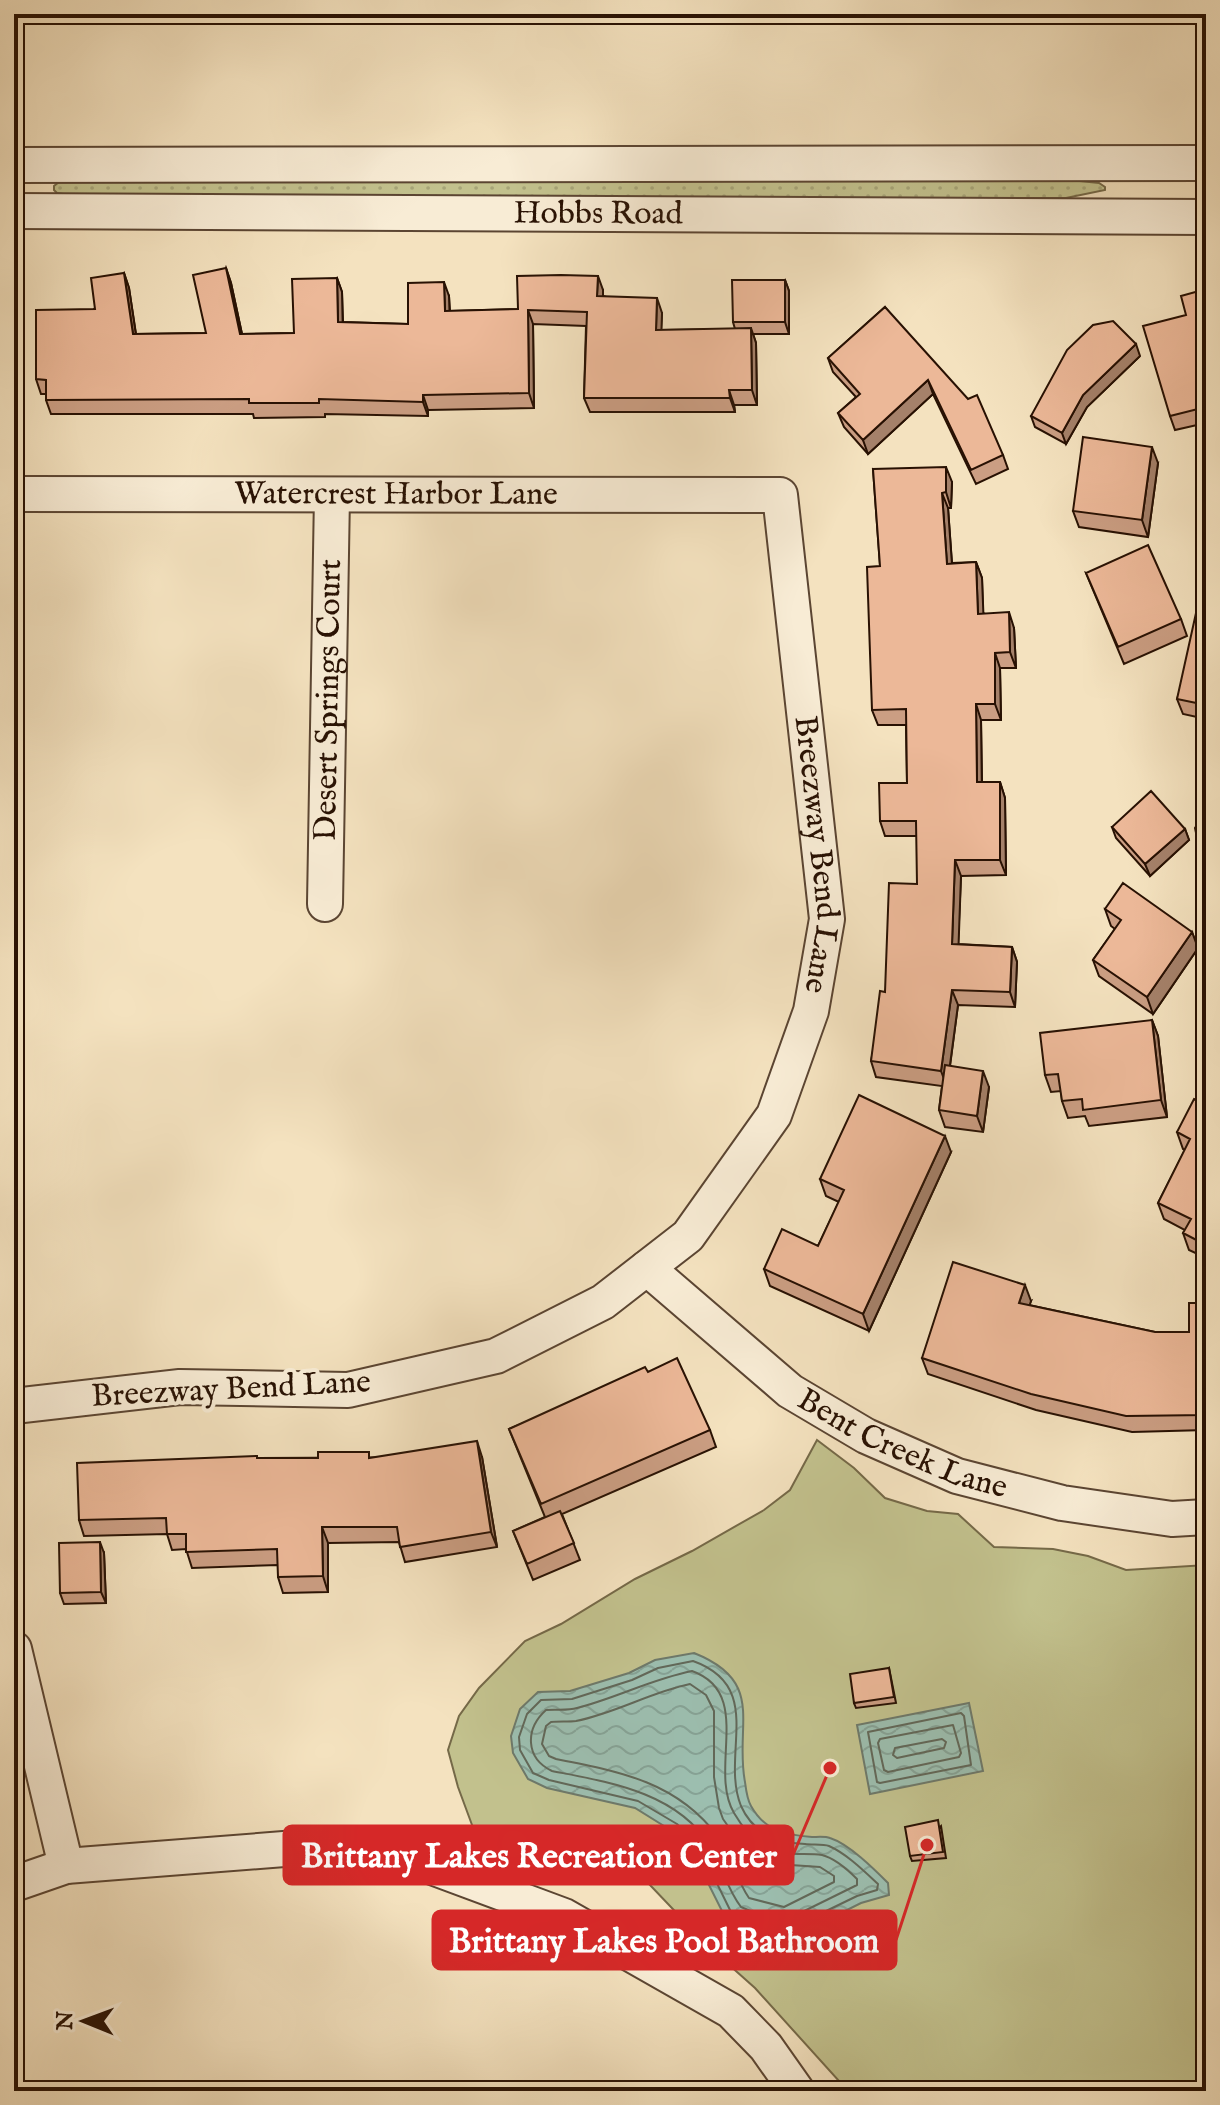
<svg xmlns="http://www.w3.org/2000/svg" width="1220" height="2105" font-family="'IM FELL English',serif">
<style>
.grass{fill:url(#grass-dots);stroke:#756948;stroke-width:2}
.park{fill:#c2c18d;stroke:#756948;stroke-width:2}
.water{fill:url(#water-waves);stroke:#6e796a;stroke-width:2}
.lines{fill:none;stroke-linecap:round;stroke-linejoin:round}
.shore{stroke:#626859;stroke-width:2}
.minor-casing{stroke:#5b4532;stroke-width:38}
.minor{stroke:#f8ecd5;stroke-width:34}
.wall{fill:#cb9e83;stroke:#281103;stroke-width:2}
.shaded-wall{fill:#a5816a;stroke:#281103;stroke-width:2}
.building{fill:#ecb898;stroke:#281103;stroke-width:2}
.labels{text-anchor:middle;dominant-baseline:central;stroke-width:8;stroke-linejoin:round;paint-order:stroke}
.street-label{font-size:32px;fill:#281103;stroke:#f8ecd5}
.leader{fill:none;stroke:#d62828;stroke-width:3}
.callout-dot{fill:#d62828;stroke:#f8ecd5;stroke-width:3}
.callout{fill:#d62828;stroke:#d62828;stroke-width:3}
.callout-label{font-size:34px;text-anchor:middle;font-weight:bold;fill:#fff}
</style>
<defs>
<pattern id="grass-dots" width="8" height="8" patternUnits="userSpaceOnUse" patternTransform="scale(2)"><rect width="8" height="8" fill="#c2c18d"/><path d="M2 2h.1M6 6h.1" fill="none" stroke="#a7a578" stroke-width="1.8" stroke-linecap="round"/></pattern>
<pattern id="water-waves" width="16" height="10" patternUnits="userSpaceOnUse" patternTransform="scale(2)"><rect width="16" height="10" fill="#9cbeaf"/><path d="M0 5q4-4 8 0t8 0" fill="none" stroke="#86a295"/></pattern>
</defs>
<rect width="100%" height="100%" fill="#f4e2bf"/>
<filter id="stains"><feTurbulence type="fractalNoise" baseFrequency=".0025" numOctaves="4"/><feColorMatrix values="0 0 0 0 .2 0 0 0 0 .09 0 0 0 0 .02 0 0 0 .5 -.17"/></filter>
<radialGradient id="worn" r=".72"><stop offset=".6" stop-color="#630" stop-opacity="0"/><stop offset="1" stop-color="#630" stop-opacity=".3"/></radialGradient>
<path class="grass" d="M88 178 1070 180 1099 183 1105 187V190L1066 198 98 199 57 193 54 190V186L59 182Z"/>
<path class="park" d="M817 1440 854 1468 885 1498 927 1511 958 1514 994 1547 1053 1549 1088 1556 1126 1570 1206 1565V2091H848L755 1988 709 1947 650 1885 621 1858 587 1851 529 1846 475 1833 458 1787 448 1750 459 1716 479 1688 525 1641 561 1624 635 1579 692 1551 764 1510 790 1490Z"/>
<path class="water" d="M694 1653C767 1682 734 1725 745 1782 746 1790 747 1799 751 1806 765 1831 785 1835 812 1837 817 1837 825 1836 830 1838 849 1844 874 1869 888 1883L889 1895 861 1903 789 1939 755 1933 727 1921 694 1855 672 1831 635 1808 547 1788 528 1779 513 1753 511 1736 520 1709 538 1692 570 1691 629 1673 655 1660Z
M969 1703 983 1771 870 1794 857 1725Z"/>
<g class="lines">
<path class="shore" d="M693 1661C766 1687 720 1754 741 1806 753 1833 778 1843 805 1844 812 1845 823 1844 829 1846 847 1854 864 1871 878 1884L877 1890 857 1896 787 1930 757 1925 732 1914 701 1851 677 1824 638 1801 549 1780 533 1773 520 1750 519 1737 527 1714 541 1700 572 1699 632 1680 658 1668Z
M692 1671C754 1693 708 1769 734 1813 745 1832 762 1850 785 1853 797 1855 810 1853 822 1855 834 1858 848 1870 857 1879V1885L786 1920 760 1915 741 1907C727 1889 722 1866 710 1846 677 1792 608 1782 552 1771 525 1758 525 1729 546 1710 556 1709 567 1711 577 1708 616 1698 652 1679 692 1671Z
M690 1684 706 1695 714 1711V1777L719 1808 723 1819 740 1843 750 1851 776 1864 820 1867 834 1876V1882L784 1907 749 1898C736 1879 731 1855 718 1837 678 1782 618 1771 556 1759L549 1756 542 1744 546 1726 551 1722C559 1721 568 1722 576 1721 616 1713 651 1692 690 1684Z
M961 1713 964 1716 971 1765 880 1783 877 1782 868 1732Z
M953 1725 961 1753 959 1757 888 1772 884 1770 878 1743 880 1739Z
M942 1739 946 1742 944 1748 897 1758 893 1755 895 1748Z"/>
<g class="minor-casing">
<g id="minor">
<path d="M14 165 1206 163"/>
<path id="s1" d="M14 211 1206 217"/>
<path id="s2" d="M14 494 780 495 827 919 811 1011 774 1115 688 1236 603 1302 496 1356 348 1390 180 1387 14 1406"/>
<path id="s3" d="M325 904 332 495"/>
<path id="s4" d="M647 1268 790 1391 866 1436 957 1476 1062 1503 1172 1519 1206 1517"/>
<path d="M14 1649 66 1866"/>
<path d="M14 1884 66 1866 284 1849 424 1864 564 1916 731 2011 766 2047 797 2091"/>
</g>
</g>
<use href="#minor" class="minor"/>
</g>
<path class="wall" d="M226 268 231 283 242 334 294 333 337 278 342 292 343 322 408 324 449 296 450 311 518 309 603 290V296L662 313 661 330 735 329 733 322 785 280 789 291V334H753L756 343 757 405H734L735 412H590L584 398 586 326 533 324 534 408 428 410V416L325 414V417L254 418 253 414H51L46 400V394H41L36 379 124 273 129 288 136 334 206 333Z
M1206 289V423L1175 430 1170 416 1186 315Z
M885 307 1003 455 1008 469 976 484 933 394 868 454 844 427 838 413 856 397 833 372 828 358Z
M1140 356 1087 407 1066 444 1035 427 1031 416Z
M1158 463 1148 537 1079 527 1073 511Z
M873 469 952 482 951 508H948L952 563 976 562 982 578 983 613 1014 628 1016 668H1000L1001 720H981L982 782H1000L1005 798 1006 875 961 876 958 944 1012 947 1017 962 1015 1007 958 1005 950 1066 989 1087 983 1132 945 1127 939 1110 942 1086 876 1077 871 1061 885 992 917 884V836H885L880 821 907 783 906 725H878L872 710 880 566Z
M1086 573 1181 619 1187 636 1124 664Z
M1206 616V719L1183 714 1177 699Z
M1112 827 1185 829 1189 840 1150 876 1116 838Z
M1105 909 1192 932 1198 948 1153 1014 1099 976 1093 960 1115 929 1111 926Z
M1152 1020 1158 1036 1167 1117 1089 1126 1085 1116 1068 1118 1062 1101 1061 1091 1051 1092 1045 1075Z
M1206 1105V1258L1189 1250 1183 1233 1185 1230 1164 1219 1158 1203 1185 1150 1183 1149 1177 1132Z
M951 1152 869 1331 770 1286 764 1269 818 1246 839 1202 826 1196 820 1179Z
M1031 1301 1029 1305 1155 1332H1189L1206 1303V1430L1132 1432 1036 1410 928 1374 922 1358Z
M648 1372 710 1430 716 1447 562 1514 580 1560 533 1580 513 1531 545 1517 509 1429Z
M482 1457 497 1547 405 1562 399 1542 328 1543V1592L283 1593 278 1577V1565L192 1568 186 1549 172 1550 167 1534 84 1536 79 1520 258 1458Z
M104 1553 106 1603 64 1604 60 1593Z
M889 1668 896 1703 856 1708 854 1703Z
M941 1826 946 1858 912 1861 910 1856Z"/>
<path class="shaded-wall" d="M226 268 231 283 245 348 240 334Z
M124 273 129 288 138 349 133 334Z
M598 276 603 290V311L597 296Z
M337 278 342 292 343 337 338 322Z
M785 280 789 291V334L785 322Z
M444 282 449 296 450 325 445 311Z
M657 298 662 313 661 344 656 330Z
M528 310 533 324 534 408 529 393Z
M751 328 756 343 757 405 752 390Z
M1136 344 1140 356 1087 407 1066 444 1062 433 1083 395Z
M928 380 933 394 868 454 863 440Z
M729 390 734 405 735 412 730 398Z
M423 395 428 410V416L423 402Z
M1152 447 1158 463 1148 537 1142 520Z
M946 467 952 482 951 508 946 492Z
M942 493 948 508 953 579 947 564Z
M976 562 982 578 984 629 978 614Z
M1009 612 1014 628 1016 668 1010 652Z
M995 653 1000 668 1001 720 995 704Z
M976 704 981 720 982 798 977 782Z
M1000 782 1005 798 1006 875 1000 860Z
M1185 829 1189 840 1150 876 1145 864Z
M955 860 961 876 958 960 952 944Z
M1192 932 1198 948 1153 1014 1147 997Z
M1012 947 1017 962 1015 1007 1010 992Z
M952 990 958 1005 947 1087 941 1071Z
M1152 1020 1158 1036 1167 1117 1161 1100Z
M983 1071 989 1087 983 1132 977 1116Z
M945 1136 951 1152 869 1331 863 1314Z
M1025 1285 1031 1301 1025 1319 1019 1303Z
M477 1441 482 1457 497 1547 491 1532Z
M322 1527 328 1543V1592L323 1576Z
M100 1542 104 1553 106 1603 101 1592Z"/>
<path class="building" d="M226 268 240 334 294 333 292 279 337 278 338 322 408 324V283L444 282 445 311 518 309 517 276 561 275 598 276 597 296 657 298 656 330 751 328 752 390H729L730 398H584L587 312 528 310 529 393 423 395V402L319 399V403H249V399L46 400V380L36 379V310L95 309 91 278 124 273 133 334 206 333 193 275Z
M732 280H785V322H733Z
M1206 289V407L1170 416 1143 326 1186 315 1181 296Z
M885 307 968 399 977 395 1003 455 971 470 928 380 863 440 838 413 860 394 828 358Z
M1113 321 1136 344 1083 395 1062 433 1031 416 1067 350 1093 325Z
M1083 437 1152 447 1142 520 1073 511Z
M946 467V492L942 493 947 564 976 562 978 614 1009 612 1010 652 995 653V704H976L977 782H1000V860H955L952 944 1012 947 1010 992 952 990 941 1071 871 1061 880 991 885 992 889 883 917 884 916 821H880L879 783H907L906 709 872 710 867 567 880 566 873 469Z
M1148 545 1181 619 1118 647 1086 573Z
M1196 613 1206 616V705L1177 699Z
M1151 791 1185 829 1145 864 1112 827Z
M1206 812V882L1195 828Z
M1123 883 1192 932 1147 997 1093 960 1121 920 1105 909Z
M1152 1020 1161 1100 1083 1110 1082 1099 1062 1101 1058 1074 1045 1075 1040 1033Z
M945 1065 983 1071 977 1116 939 1110Z
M859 1095 945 1136 863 1314 764 1269 782 1229 818 1246 844 1190 820 1179Z
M1194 1099 1206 1105V1245L1183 1233 1191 1219 1158 1203 1190 1139 1177 1132Z
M953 1262 1025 1285 1019 1303 1155 1332H1189V1303H1206V1415L1126 1416 1031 1394 922 1358Z
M677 1358 710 1430 541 1504 509 1429 645 1367 648 1372Z
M477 1441 491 1532 400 1547 397 1527H322L323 1576 278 1577 277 1549 186 1552V1534H167L166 1518 79 1520 77 1463 257 1456V1458H318V1452H369V1458Z
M560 1511 574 1543 527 1564 513 1531Z
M100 1542 101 1592 60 1593 59 1543Z
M889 1668 894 1697 854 1703 850 1674Z
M938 1820 943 1852 910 1856 905 1827Z"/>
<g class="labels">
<g class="street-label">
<text stroke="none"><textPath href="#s1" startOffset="584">Hobbs Road</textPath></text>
<text stroke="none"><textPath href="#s2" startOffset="382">Watercrest Harbor Lane</textPath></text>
<text stroke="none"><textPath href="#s3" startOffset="204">Desert Springs Court</textPath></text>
<text stroke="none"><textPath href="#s2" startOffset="1128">Breezway Bend Lane</textPath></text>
<text transform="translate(231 1390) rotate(-3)">Breezway Bend Lane</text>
<text stroke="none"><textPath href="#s4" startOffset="314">Bent Creek Lane</textPath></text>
</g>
</g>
<path class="leader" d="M830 1768L793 1855M927 1845L896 1940"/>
<g class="callout-dot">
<circle cx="830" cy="1768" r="8"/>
<circle cx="927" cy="1845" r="8"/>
</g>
<g class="callout">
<rect x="284" y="1826" width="509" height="58" rx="8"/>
<rect x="433" y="1911" width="463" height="58" rx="8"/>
</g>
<g class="callout-label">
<text x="539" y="1867">Brittany Lakes Recreation Center</text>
<text x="664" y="1952">Brittany Lakes Pool Bathroom</text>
</g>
<rect width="1220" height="2105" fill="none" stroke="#f4e2bf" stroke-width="48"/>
<rect x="16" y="16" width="1188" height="2073" fill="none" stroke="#281103" stroke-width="4"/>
<rect x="24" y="24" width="1172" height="2057" fill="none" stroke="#281103" stroke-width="2"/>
<g transform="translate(84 2021) rotate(271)" stroke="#f8ecd5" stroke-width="6" paint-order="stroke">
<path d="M0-6L14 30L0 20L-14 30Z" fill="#281103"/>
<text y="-12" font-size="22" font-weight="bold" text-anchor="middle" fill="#281103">N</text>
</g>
<rect width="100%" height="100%" filter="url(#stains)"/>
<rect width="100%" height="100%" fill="url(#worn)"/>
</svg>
